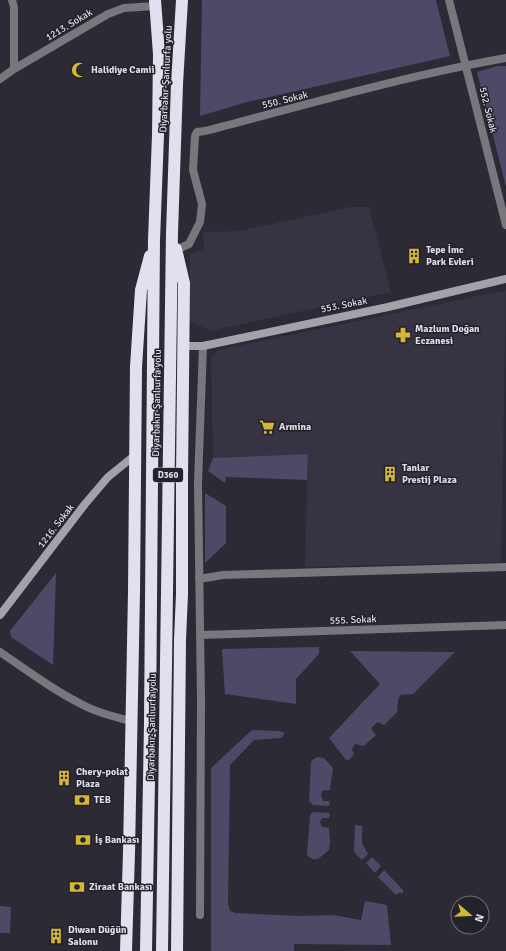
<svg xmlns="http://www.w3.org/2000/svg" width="506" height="951" font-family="Signika,sans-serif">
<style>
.built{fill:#363343}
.green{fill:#4f4968}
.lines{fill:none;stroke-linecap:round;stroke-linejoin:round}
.street{stroke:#78777c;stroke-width:8}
.secondary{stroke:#a3a1aa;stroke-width:8}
.highway{stroke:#e2e0ee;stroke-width:12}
.labels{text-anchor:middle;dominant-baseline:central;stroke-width:3;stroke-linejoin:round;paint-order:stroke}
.shield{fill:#23212b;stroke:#a7a5ad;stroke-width:1}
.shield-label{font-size:9px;font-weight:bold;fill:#dfdee5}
.street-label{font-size:10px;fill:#dfdee5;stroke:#23212b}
.poi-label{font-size:10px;font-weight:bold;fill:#dfdee5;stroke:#23212b;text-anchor:start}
</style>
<rect width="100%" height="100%" fill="#2c2a35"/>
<path class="built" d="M350 207H369L391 292 210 331 189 320 190 254 204 250 203 232 240 231Z
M506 290 501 562 305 567 308 454 213 458 211 357 218 350Z"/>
<path class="green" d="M202 0H436L450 56 247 102 200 116Z
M498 66H506V187L477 72Z
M308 454 307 480 226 477 225 483 208 471 213 458Z
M205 493 226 506V543L205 563Z
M56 573 53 665 11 637 10 631Z
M319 647V654L296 679V704L225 694 222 649Z
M350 651 455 652 413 694 400 695 398 700 397 712 384 725 378 722 371 728 376 735 364 746 355 744 352 749 354 754 349 760H346L329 738 380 684Z
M252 730 279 731 285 733 281 738 254 740 230 765 228 904 230 911 235 913 300 916 333 915 361 920 365 901 387 905 391 945 294 944V951H211V768Z
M318 757 324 758 333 768 330 790 322 791 321 795 323 801H330L329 806 313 805 309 801 311 762 315 758Z
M312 812 330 813 329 818H322L320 822 322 827 329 828 330 841 329 850 318 859H312L307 855 310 816Z
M355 825 362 826V843L368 854 362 860 354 852Z
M372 857 381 866 375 873 366 863Z
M384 870 403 890V893H398L396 895 378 877Z
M0 906 11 907 10 933H0Z"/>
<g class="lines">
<path class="street" d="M12 0 14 7V69
M449 0 506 225
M0 79 14 69 108 14 124 8 155 6
M176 250 189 244 200 222 202 204 193 170 195 136 197 132 205 131C305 105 405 76 506 58
M199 579 223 575 506 567
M200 635 506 625
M0 652C28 671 56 692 87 707 101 714 116 717 131 721
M200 915 201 700 198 483 203 346"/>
<path class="secondary" d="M184 346H203L388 307 506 279
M0 615 85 504 108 477 134 456"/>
<path class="highway" d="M176 249 184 283 182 478V594L180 640 177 951
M126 951 129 852 134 592 136 367 141 290 150 256
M146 951 150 723 154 240 158 135 159 54 155 0
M162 951 172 233 177 84 182 0"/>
</g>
<defs>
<g id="mosque-bare" transform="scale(1.2)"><path d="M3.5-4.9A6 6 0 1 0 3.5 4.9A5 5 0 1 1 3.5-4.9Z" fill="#d5b534" stroke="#23212b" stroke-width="2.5" paint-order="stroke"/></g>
<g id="building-bare" transform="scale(1.2)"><path d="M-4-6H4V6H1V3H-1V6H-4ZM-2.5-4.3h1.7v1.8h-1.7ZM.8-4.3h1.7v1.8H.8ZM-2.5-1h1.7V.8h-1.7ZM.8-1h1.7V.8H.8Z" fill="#d5b534" stroke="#23212b" stroke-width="2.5" paint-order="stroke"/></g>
<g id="pharmacy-bare" transform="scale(1.2)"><path d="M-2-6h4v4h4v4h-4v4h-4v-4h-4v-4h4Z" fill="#d5b534" stroke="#23212b" stroke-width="2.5" paint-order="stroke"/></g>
<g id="supermarket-bare" transform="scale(1.2)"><path d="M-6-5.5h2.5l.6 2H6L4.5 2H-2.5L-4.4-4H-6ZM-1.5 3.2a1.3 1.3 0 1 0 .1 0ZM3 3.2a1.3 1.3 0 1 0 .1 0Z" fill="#d5b534" stroke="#23212b" stroke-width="2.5" paint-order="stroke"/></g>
<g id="bank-bare" transform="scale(1.2)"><path d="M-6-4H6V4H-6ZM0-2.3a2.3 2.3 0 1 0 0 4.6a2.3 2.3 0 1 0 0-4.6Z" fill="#d5b534" stroke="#23212b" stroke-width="2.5" paint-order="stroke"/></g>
</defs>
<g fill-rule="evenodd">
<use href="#mosque-bare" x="79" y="70"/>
<use href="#building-bare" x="414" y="256"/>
<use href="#pharmacy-bare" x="403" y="335"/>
<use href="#supermarket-bare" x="267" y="427"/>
<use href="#building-bare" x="390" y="474"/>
<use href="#building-bare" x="64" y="778"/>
<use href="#bank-bare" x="82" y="800"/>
<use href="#bank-bare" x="83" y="840"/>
<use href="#bank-bare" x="77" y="887"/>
<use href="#building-bare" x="56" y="936"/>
</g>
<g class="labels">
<rect class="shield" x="153" y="468" width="30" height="14" rx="3"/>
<g class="shield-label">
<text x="168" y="475">D360</text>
</g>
<g class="street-label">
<text transform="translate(69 25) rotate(-31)">1213. Sokak</text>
<text transform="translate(166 79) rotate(-87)">Diyarbakır-Şanlıurfa yolu</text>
<text transform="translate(285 100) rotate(-14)">550. Sokak</text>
<text transform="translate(488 110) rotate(76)">552. Sokak</text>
<text transform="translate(344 305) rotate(-11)">553. Sokak</text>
<text transform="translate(157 403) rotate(-89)">Diyarbakır-Şanlıurfa yolu</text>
<text transform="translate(56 526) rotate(-52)">1216. Sokak</text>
<text transform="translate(353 620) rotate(-2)">555. Sokak</text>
<text transform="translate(152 727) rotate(-89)">Diyarbakır-Şanlıurfa yolu</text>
</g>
<g class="poi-label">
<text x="91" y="70">Halidiye Camii</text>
<text x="426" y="250">Tepe İmc<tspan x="426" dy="12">Park Evleri</tspan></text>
<text x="415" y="329">Mazlum Doğan<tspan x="415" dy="12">Eczanesi</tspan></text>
<text x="279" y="427">Armina</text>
<text x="402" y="468">Tanlar<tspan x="402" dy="12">Prestij Plaza</tspan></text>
<text x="76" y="772">Chery-polat<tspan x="76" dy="12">Plaza</tspan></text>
<text x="94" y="800">TEB</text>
<text x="95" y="840">İş Bankası</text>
<text x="89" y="887">Ziraat Bankası</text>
<text x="68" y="930">Diwan Düğün<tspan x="68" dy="12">Salonu</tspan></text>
</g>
</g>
<g transform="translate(470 915) rotate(109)"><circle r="19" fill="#23212b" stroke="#6e6d75"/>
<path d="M0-3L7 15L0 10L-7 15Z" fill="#d5b534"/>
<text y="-6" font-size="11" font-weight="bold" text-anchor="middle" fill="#dfdee5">N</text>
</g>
</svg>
